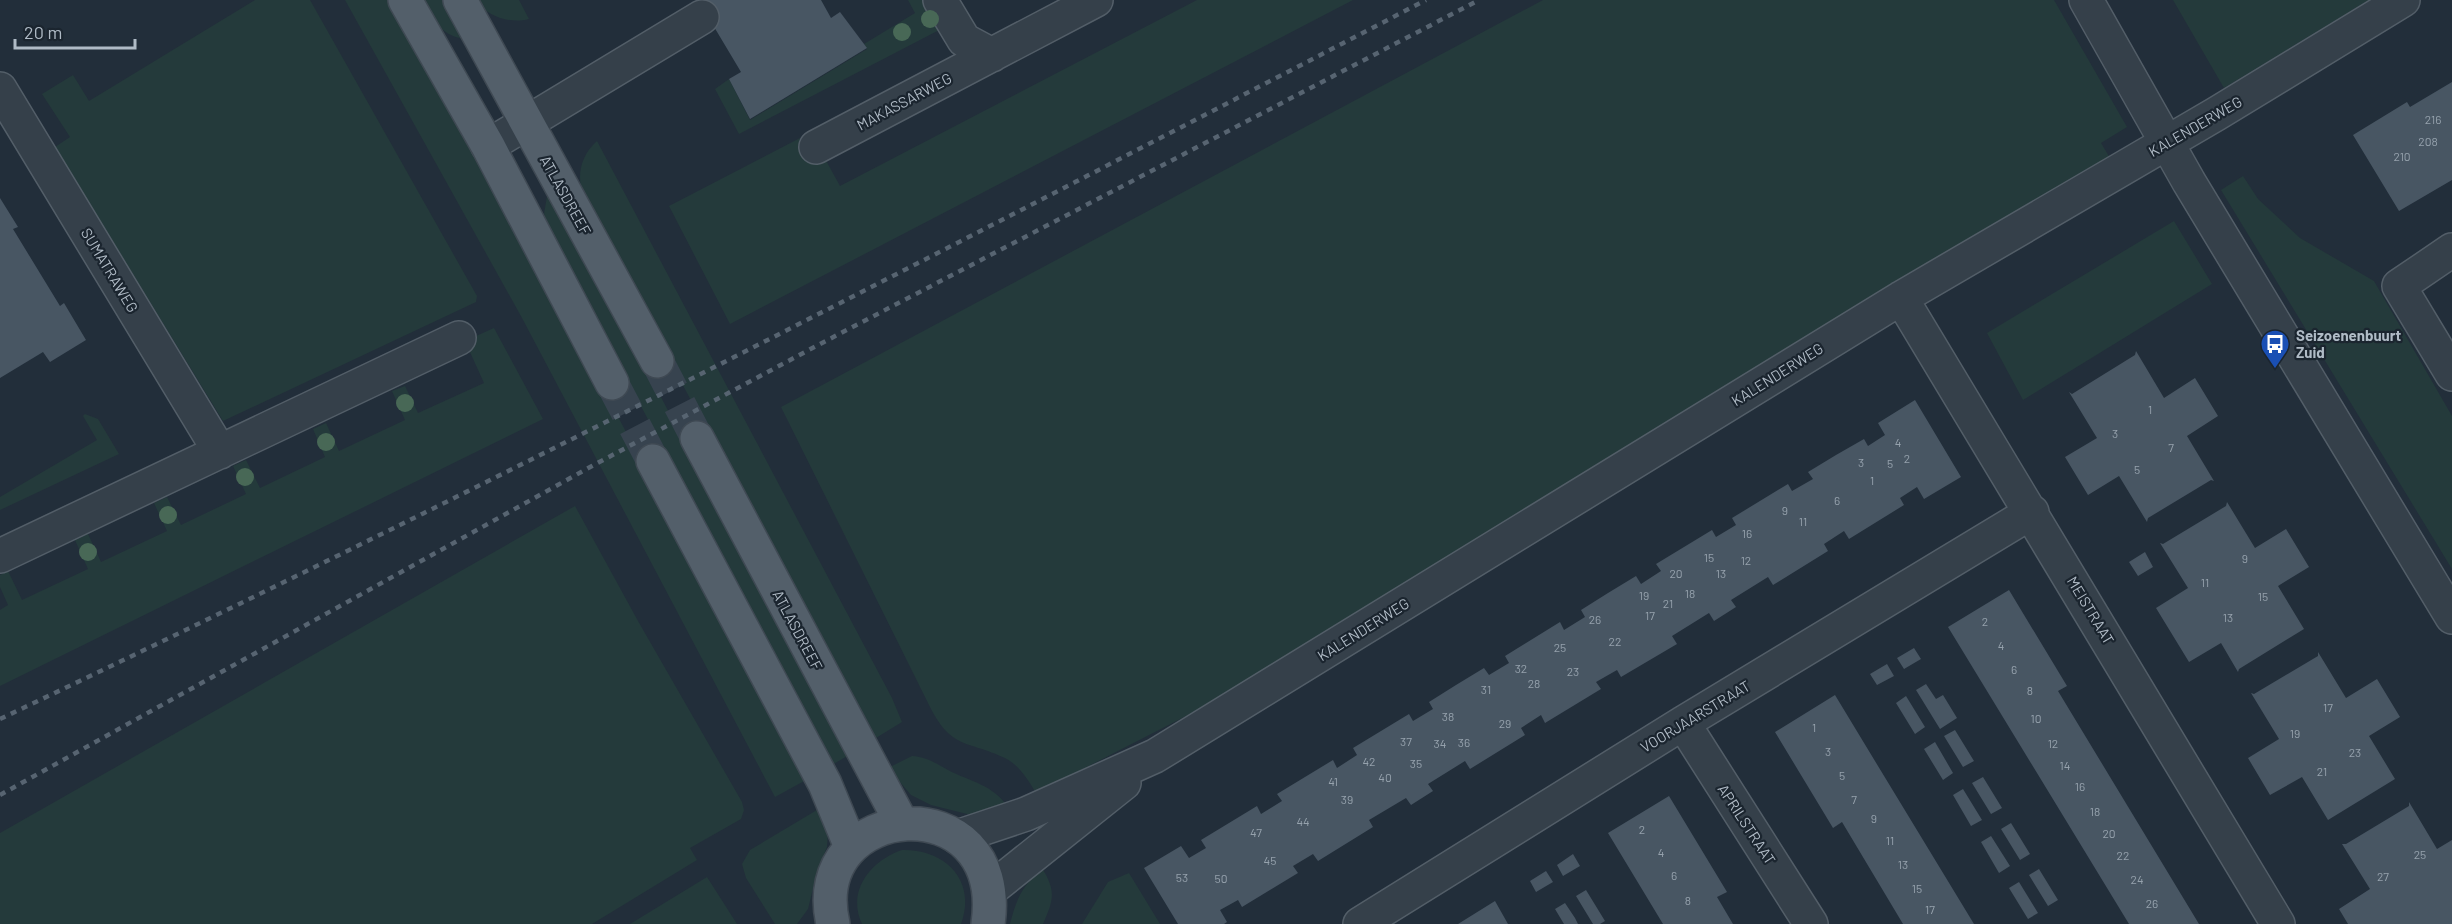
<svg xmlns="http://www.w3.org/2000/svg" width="2452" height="924" font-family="Barlow,sans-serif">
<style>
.green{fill:#243a3b}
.building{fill:#485663}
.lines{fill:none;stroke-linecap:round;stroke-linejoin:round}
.major-tunnel{stroke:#37434f;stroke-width:33;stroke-dasharray:33 16;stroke-linecap:butt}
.minor-casing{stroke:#535e68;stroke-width:36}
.major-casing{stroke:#3f4953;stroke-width:36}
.minor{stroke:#35404a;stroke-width:33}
.major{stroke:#535f6a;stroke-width:33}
.rail{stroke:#576471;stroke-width:4.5;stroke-dasharray:6 6;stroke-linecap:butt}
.tree{fill:#486856}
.labels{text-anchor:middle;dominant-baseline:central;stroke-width:4.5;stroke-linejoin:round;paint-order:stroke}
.number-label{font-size:12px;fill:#96a2ad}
.street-label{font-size:15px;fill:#b0bbc6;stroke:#1b252f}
.poi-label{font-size:15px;font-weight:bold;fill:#b0bbc6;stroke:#1b252f;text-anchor:start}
</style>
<rect width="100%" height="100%" fill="#222e3a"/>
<path class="green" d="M255 0H310L477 296 476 302 223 421 55 147 70 137 42 94 73 75 89 101Z
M345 0H391L535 259 794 751 806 780 775 797 522 318Z
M422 0H442L464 39C440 35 433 19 422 0Z
M475 0H519L529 19C510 24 488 17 475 0Z
M908 0H929L945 27 739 134 715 89 729 79 750 120 867 49 864 44 915 13Z
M1197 0H1353L730 324 669 206 800 138 813 163 824 157 840 186Z
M1543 0H2054L2127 127 2101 143 2110 158 1190 714 1036 793C1028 780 1019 765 1005 758 967 740 952 750 930 707L781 407Z
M2173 0H2369L2224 88Z
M597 141 892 698 902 722 871 741 584 198C576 177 580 156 597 141Z
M2243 176 2258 199 2300 238 2374 281 2452 416V569L2221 190Z
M549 184 849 755 830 766 549 231 544 214Z
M2174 221 2212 284 2023 400 1987 333Z
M494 328 543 419 0 686V610L8 605 0 587V575L8 571 22 600 88 569 75 540 88 534 101 562 167 531 154 503 167 497 181 525 246 494 233 466 246 460 260 488 325 457 313 429 326 423 339 451 405 420 392 391 405 386 418 413 484 383 465 341Z
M85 414 98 419 119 454 0 510V497L97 440 83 416Z
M575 506 638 621 742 802 744 810 741 819 690 848 697 860 592 924H0V833Z
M912 756C927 757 935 763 948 770 971 782 992 784 1008 807L975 816 931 805 911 795 888 768Z
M822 807 828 831 827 847 817 872 808 909 797 924H775L746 878 742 864 750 850Z
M902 850C945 849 977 880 961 924H862C846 890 872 860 902 850Z
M1042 868C1056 891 1054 899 1043 924H1010C1017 897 1022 887 1042 868Z
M1129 873 1160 924H1082L1108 882Z
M707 877 737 924H630Z"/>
<path class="building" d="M698 0H821L831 18 840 12 867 48 750 119 729 79 741 72Z
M2452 82V180L2399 211 2353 135 2407 102 2410 107Z
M0 198 18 227 13 229 60 306 64 303 86 340 50 362 43 352 0 378Z
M2136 351 2164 398 2195 378 2218 416 2187 436 2214 481 2211 480 2148 518 2147 522 2119 476 2088 495 2065 457 2097 438 2069 392 2072 394 2135 355Z
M1915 400 1961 477 1924 499 1917 487 1900 498 1904 505 1849 539 1844 531 1824 544 1828 551 1773 585 1768 577 1731 600 1736 607 1714 621 1709 613 1672 636 1677 644 1621 677 1617 670 1596 682 1601 689 1545 723 1541 715 1521 728 1525 735 1470 769 1465 761 1428 784 1433 791 1411 805 1406 798 1369 820 1373 827 1318 861 1313 854 1293 866 1298 873 1242 907 1238 900 1220 910 1227 922 1224 924H1178L1144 868 1181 846 1189 858 1206 848 1201 840 1257 806 1261 814 1282 801 1277 794 1333 760 1337 768 1357 755 1353 748 1409 714 1413 721 1433 709 1429 702 1456 685 1484 668 1489 675 1509 663 1505 656 1560 622 1564 630 1585 617 1581 610 1608 593 1636 576 1641 584 1661 571 1656 564 1712 530 1716 537 1736 525 1732 518 1788 484 1792 491 1813 479 1808 472 1836 455 1864 439 1868 446 1885 435 1878 423Z
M2227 502 2255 548 2286 529 2309 567 2278 586 2304 629 2239 669 2238 672 2221 643 2189 662 2156 608 2188 588 2160 543 2163 544 2226 506Z
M2145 552 2153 567 2138 576 2129 562Z
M2009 590 2067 686 2058 691 2199 924H2129L1948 627Z
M1914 648 1921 659 1904 669 1897 658Z
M2318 652 2346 698 2377 679 2400 717 2369 736 2395 779 2328 820 2302 777 2270 795 2248 758 2279 739 2251 693 2254 694 2318 656Z
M1887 664 1894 676 1877 685 1870 674Z
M1926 684 1936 699 1943 695 1957 718 1940 729 1916 690Z
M1835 695 1878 766 1974 924H1903L1842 822 1833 828 1775 732Z
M1906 696 1925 727 1915 734 1896 703Z
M1955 730 1974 761 1963 767 1944 736Z
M1935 742 1953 773 1943 780 1924 749Z
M1983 777 2002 808 1991 814 1972 783Z
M1963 789 1982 820 1971 826 1953 795Z
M1669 796 1727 892 1717 897 1733 924H1663L1608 833Z
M2409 802 2437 849 2452 840V924H2348L2339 909 2370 889 2342 844H2346L2409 806Z
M2011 823 2030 854 2020 860 2001 829Z
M1991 836 2010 866 1999 873 1981 842Z
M1573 854 1580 866 1563 876 1557 865Z
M2039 869 2058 900 2048 906 2029 875Z
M1546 871 1553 882 1536 892 1530 881Z
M2019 882 2038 913 2028 919 2009 888Z
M1586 890 1605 921 1600 924H1593L1576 896Z
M1495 901 1508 924H1458Z
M1565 903 1575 918 1578 924H1564L1555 909Z"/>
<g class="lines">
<path class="major-tunnel" d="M657 361 697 438
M612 383 653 461"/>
<g class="minor-casing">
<path id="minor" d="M940 0 964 40 992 55
M2086 0 2189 182 2452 617
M0 89 220 452
M488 146 702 17
M816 147 1096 0
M2452 250 2399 286 2452 374
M1901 298 2278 924
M0 556 459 338
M1683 723 1811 924
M957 837 1026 814 1155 756 1901 298 2216 114 2403 0
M990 890 1124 783
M1360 924 1683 723 2032 512"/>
</g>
<g class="major-casing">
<path id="major" d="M405 0 488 146 612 383
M460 0 657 361
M697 438 901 822
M653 461 825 784 851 847
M833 924C804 799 1008 782 988 924"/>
</g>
<use href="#minor" class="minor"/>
<use href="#major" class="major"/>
<path class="rail" d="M0 719C481 491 953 246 1426 0
M0 795 592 466 820 344 1479 0"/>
</g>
<g class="tree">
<circle cx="930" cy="19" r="9"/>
<circle cx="902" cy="32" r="9"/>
<circle cx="405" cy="403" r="9"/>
<circle cx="326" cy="442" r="9"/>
<circle cx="245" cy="477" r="9"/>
<circle cx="168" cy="515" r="9"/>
<circle cx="88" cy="552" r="9"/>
</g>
<defs>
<g id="bus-pin" transform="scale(1.5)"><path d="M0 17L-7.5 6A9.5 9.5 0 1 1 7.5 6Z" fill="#1a4fb4" stroke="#1b252f"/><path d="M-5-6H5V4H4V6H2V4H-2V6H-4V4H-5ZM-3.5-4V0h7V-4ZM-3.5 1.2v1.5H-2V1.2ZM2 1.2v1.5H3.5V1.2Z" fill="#fff"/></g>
</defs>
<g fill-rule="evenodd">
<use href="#bus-pin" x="2275" y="344"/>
</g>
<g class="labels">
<g class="number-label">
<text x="2433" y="119">216</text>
<text x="2428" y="141">208</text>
<text x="2402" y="156">210</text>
<text x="2150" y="409">1</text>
<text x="2115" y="433">3</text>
<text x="1898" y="442">4</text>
<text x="2171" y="447">7</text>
<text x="1907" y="458">2</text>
<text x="1861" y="462">3</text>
<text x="1890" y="463">5</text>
<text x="2137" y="469">5</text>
<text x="1872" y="480">1</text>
<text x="1837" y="500">6</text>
<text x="1785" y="510">9</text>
<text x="1803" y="521">11</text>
<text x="1747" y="533">16</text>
<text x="1709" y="557">15</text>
<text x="2245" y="558">9</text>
<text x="1746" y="560">12</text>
<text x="1676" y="573">20</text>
<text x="1721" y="573">13</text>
<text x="2205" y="582">11</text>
<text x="1690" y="593">18</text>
<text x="1644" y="595">19</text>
<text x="2263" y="596">15</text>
<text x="1668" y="603">21</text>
<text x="1650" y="615">17</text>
<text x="2228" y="617">13</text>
<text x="1595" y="619">26</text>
<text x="1985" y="621">2</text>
<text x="1615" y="641">22</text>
<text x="2001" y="645">4</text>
<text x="1560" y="647">25</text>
<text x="1521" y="668">32</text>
<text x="2014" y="669">6</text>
<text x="1573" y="671">23</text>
<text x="1534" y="683">28</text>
<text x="1486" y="689">31</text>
<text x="2030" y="690">8</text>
<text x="2328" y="707">17</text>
<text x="1448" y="716">38</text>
<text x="2036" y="718">10</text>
<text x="1505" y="723">29</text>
<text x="1814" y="727">1</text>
<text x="2295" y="733">19</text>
<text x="1406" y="741">37</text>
<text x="1464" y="742">36</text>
<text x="1440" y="743">34</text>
<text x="2053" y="743">12</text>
<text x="1828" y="751">3</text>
<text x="2355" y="752">23</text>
<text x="1369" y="761">42</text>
<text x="1416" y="763">35</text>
<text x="2065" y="765">14</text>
<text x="2322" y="771">21</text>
<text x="1842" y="775">5</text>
<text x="1385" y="777">40</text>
<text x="1333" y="781">41</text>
<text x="2080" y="786">16</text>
<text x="1347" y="799">39</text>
<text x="1854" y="799">7</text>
<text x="2095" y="811">18</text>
<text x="1874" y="818">9</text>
<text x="1303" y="821">44</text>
<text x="1642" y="829">2</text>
<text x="1256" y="832">47</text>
<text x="2109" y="833">20</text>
<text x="1890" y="840">11</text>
<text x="1661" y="852">4</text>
<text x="2420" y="854">25</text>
<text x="2123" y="855">22</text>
<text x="1270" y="860">45</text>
<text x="1903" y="864">13</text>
<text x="1674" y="875">6</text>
<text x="2383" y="876">27</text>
<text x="1182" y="877">53</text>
<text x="1221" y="878">50</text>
<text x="2137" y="879">24</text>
<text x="1917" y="888">15</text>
<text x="1688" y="900">8</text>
<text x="2152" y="903">26</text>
<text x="1930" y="909">17</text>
</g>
<g class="street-label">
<text transform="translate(904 101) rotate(-28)">MAKASSARWEG</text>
<text transform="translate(2195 126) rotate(-30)">KALENDERWEG</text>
<text transform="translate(566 195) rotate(61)">ATLASDREEF</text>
<text transform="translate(110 270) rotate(59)">SUMATRAWEG</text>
<text transform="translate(1777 374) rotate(-32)">KALENDERWEG</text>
<text transform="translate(2091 610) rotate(59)">MEISTRAAT</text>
<text transform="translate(1363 629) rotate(-32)">KALENDERWEG</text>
<text transform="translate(798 630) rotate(62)">ATLASDREEF</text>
<text transform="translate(1695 716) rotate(-31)">VOORJAARSTRAAT</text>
<text transform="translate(1747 824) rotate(57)">APRILSTRAAT</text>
</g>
<g class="poi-label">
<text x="2296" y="335">Seizoenenbuurt<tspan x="2296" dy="17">Zuid</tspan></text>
</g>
</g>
<path d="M15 39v9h120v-9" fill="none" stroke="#b0bbc6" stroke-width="3"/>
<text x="24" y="39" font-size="18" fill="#b0bbc6" stroke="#1b252f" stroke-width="4.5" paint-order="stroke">20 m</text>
</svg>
